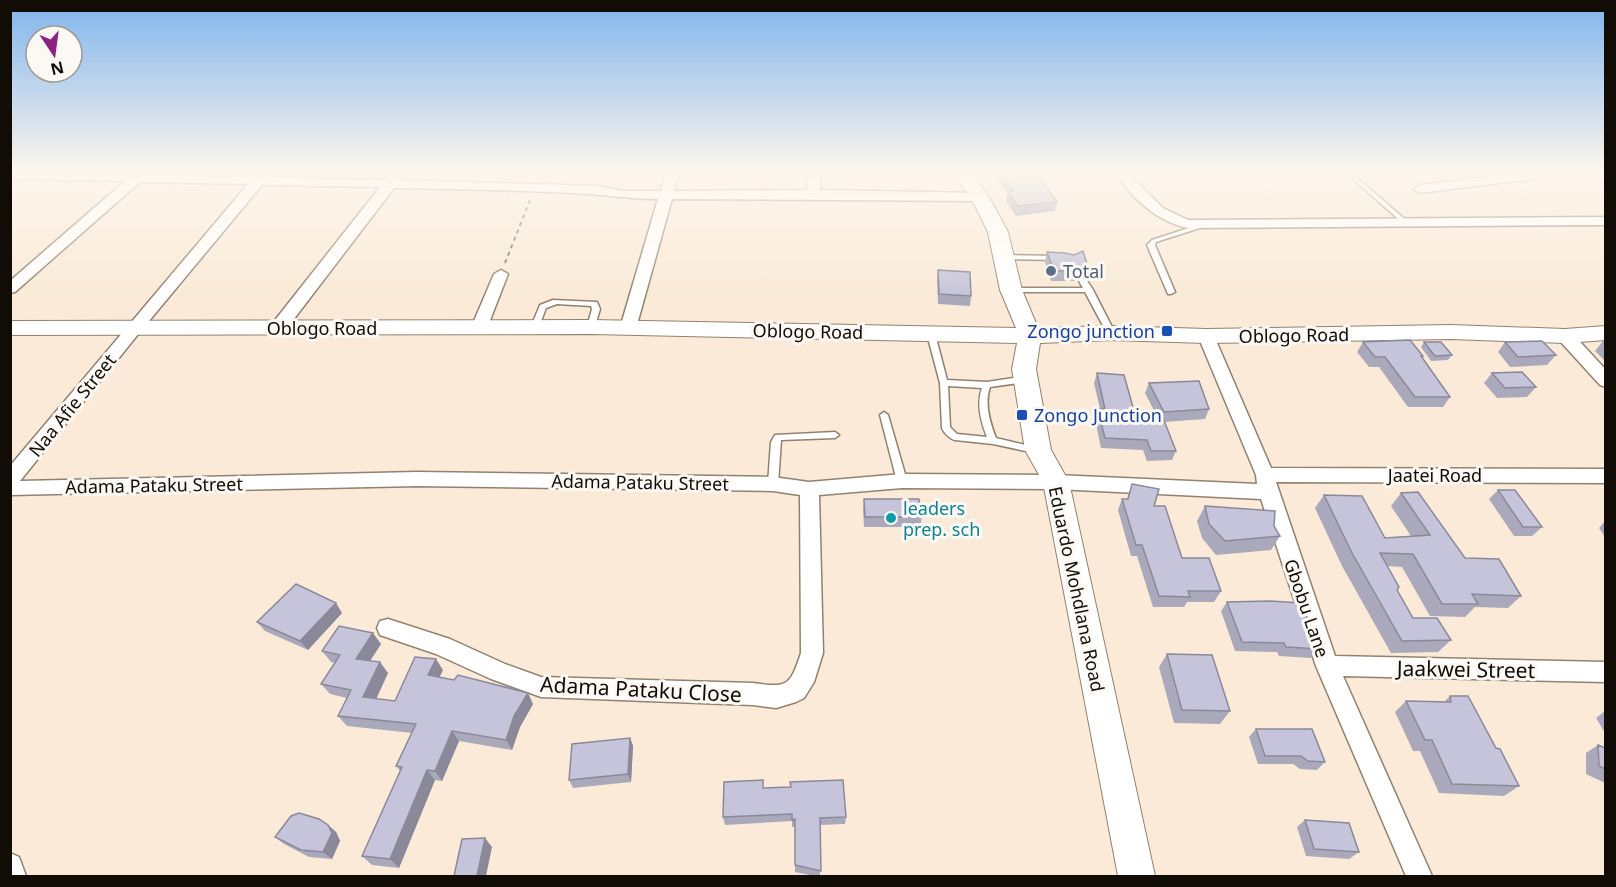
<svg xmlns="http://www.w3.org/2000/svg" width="1616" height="887" font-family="'Noto Sans',sans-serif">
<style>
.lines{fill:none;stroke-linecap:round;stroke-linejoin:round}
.service-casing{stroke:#908271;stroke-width:3}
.minor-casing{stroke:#908271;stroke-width:3}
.secondary-casing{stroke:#908271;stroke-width:2}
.path{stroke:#7b7165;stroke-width:2;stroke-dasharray:4 4;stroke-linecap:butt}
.service{fill:#fff;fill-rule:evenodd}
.minor{fill:#fff;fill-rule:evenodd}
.secondary{fill:#fff;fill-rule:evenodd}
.wall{fill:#aaa9bb}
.shaded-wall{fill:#8b8999}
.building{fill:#c6c4da;stroke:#8b8999;stroke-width:1.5}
.service-dot{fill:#5c6f8a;stroke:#fcf9f5;stroke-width:2}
.transit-dot{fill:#1a4fb4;stroke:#fcf9f5;stroke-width:2}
.culture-dot{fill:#0f9aa8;stroke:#fcf9f5;stroke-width:2}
.labels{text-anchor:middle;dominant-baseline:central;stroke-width:6;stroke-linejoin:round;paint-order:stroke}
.service-label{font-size:18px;fill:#4e5e75;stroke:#fcf9f5;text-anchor:start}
.street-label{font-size:18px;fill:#110c06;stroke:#fcf9f5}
.transit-label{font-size:18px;fill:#164399;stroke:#fcf9f5;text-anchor:end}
.culture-label{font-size:18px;fill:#0d838f;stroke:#fcf9f5;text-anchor:start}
.near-street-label{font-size:21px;fill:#110c06;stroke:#fcf9f5}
</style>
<rect width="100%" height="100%" fill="#faead7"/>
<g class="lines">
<g class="service-casing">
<path id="service" d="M1356 177 1408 222V224H1404L1354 180V178Z
M1204 223 1206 224V226L1156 242 1155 245 1175 292 1171 294H1168L1147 245 1152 240Z
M1002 255 1057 256 1061 258 1057 260 1005 259H1002Z
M1080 279H1086L1093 290 1115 333 1114 335H1108L1085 292H1011L1007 290 1011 288H1083L1079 281Z
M553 300 597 302 600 309 594 329H588L587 327 592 309 591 306 557 304 546 308 538 329H532L531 327 540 305Z
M931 331 935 334 947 380 987 382 1026 376 1029 377 1030 379 1026 382 990 387C984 404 990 423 996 438L1038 448 1040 450 1038 452 1035 453 993 444 955 440C950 439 944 433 942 428L940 383 927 334ZM948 386 982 388C976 404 981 422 987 437L957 434 950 427Z
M884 412 888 415 907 481 905 484H899L897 481 880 415Z
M835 432 839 435 835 438 781 440 778 484 776 487H770L768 484 771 442 775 435Z"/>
</g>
<g class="minor-casing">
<path id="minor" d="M10 174 255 177 257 174H269L268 177 386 180 391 174H403L400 180 598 186 624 191H661L666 174H678L674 191 807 190 808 174H820V190L980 193 987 197 980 201 672 199 636 328 628 333 620 328 658 199C628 199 600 194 570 193 511 190 453 189 394 188L284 332H272L270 328 272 324 380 187 262 185 139 333 20 481 417 472 773 477 809 482 902 474 1056 475 1257 484 1256 475 1198 336 1206 331 1214 336 1271 468 1606 469V483L1276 482 1335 656 1606 662V682L1343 676 1432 876H1406L1316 666 1261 499 1056 489 902 488 819 495 823 653 814 682 804 698 796 702 776 708 753 705 541 697 491 679 436 654 380 635 377 628 380 621 388 619 450 639 505 664 541 677 753 683C788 688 790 686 801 653L800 495 773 491 417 486 10 495V466L248 184 140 182 15 292 10 293V281L125 181 10 179Z
M1116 174H1129L1163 208 1188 220 1606 217V225L1187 228C1157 221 1133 199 1116 174Z
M1509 174H1545L1539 178 1420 193 1413 189 1420 185Z
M501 270 508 274 487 328 479 333 473 332 471 328 494 274Z
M1565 331 1571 332 1606 370V387L1600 385 1559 340 1557 336 1559 332Z
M10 853 19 857 26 876H10Z"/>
</g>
<g class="secondary-casing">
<path id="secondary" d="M954 174H972L989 197 1008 232 1022 290 1038 328 1111 326 1206 329 1451 325 1565 329 1606 326V340L1565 343 1451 339 1206 343 1111 340 1040 343 1036 369 1051 450 1069 482 1155 876H1118L1043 482 1025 450 1012 369 1017 343 591 334 10 335V321L591 320 1016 328 1000 290 988 232 971 198Z"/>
</g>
<path class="path" d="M505 263 530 200"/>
<use href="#service" class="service"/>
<use href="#minor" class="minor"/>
<use href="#secondary" class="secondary"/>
</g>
<path class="wall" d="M993 174H1037L1057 202 1055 211 1016 216 1006 201 1008 194Z
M1047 252 1088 267 1086 277H1080L1077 281H1051L1045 262Z
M938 270 971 296 970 306 938 304 937 280Z
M1603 341H1605V361L1595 351Z
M1363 342 1423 356 1422 358 1450 397 1443 407H1408L1379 367H1369L1357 352Z
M1424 342 1452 355 1448 360 1431 361 1421 347Z
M1505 342 1556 355 1547 365 1510 367 1498 352Z
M1097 373 1136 418H1158L1145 393 1149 383 1209 409 1205 419 1164 422 1176 451 1172 460 1147 461 1143 450 1101 448 1095 419 1098 409H1100L1094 383Z
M1492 373 1536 387 1527 397 1497 398 1484 383Z
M1132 484 1154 506 1182 558 1221 591 1214 602H1187L1184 607H1153L1137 556H1131L1118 510 1122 499H1127Z
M1498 490 1542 527 1532 536H1514L1489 499Z
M1401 493 1465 558 1521 596 1508 608 1475 607 1465 617 1430 616 1402 567 1387 566 1397 590 1413 618 1451 640 1438 652 1391 653 1342 566 1315 508 1324 495 1385 538 1411 536 1391 506Z
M864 499 922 517 920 527H864L863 509Z
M1205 506 1274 526 1280 536 1271 550 1216 555 1202 538 1197 521Z
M1605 521V537L1599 528Z
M1227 602 1318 649 1311 658 1279 656 1277 652 1235 651 1221 611Z
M342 613 308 650 265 631 257 622Z
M381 644 370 661 388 673 376 699 395 701 443 670 439 677 533 704 520 727 512 750 459 741 442 781 435 780 399 868 372 865 362 856 400 771 396 766 412 733 347 726 338 716 347 698 330 694 321 684 335 663 331 662 322 651Z
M1167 654 1230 711 1220 724 1174 723 1159 667Z
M1450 696 1496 748 1519 786 1504 796 1439 793 1420 751H1413L1395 712 1406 701 1444 702Z
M1605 711V733L1596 718Z
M1256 729 1325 762 1317 770 1300 769 1293 764H1258L1249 737Z
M630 738 633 746 631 782 573 788 569 780Z
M1598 745 1605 748V783L1586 774V753Z
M763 788 846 817 845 824 820 825V876H815L795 872V827H792V821L725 825 723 817Z
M1305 820 1359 852 1349 859 1306 856 1297 827Z
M328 825 336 832 340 841 332 859 309 857 284 844 275 837Z"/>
<path class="shaded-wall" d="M1083 267 1080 277 1077 281 1080 271Z
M336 603 342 613 308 650 300 641Z
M373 633 381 644 364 670 356 659Z
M436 659 443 670 435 686 428 675Z
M380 662 388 673 372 708 363 697Z
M528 693 533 704 520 727 512 750 506 740 514 716Z
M452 731 459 741 442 781 435 771Z
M630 738 633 746 631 782 628 774Z
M427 770 435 780 399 868 390 859Z
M328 825 336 832 340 841 332 859 323 852Z
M485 838 492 847 486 876H477Z"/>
<path class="building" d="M1001 174H1037L1057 202 1018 206 1008 192 1014 191Z
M1083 251 1088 267H1083L1080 271H1054L1047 252 1065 253 1074 255Z
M938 270 970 272 971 296 939 294Z
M1410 340 1423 356H1421L1450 397H1415L1385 357H1375L1363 342Z
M1542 341 1556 355 1518 357 1505 342Z
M1424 342H1441L1452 355 1435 356Z
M1522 372 1536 387 1505 388 1492 373Z
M1097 373 1124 375 1136 418H1163L1176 451H1151L1147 440 1105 438 1098 409H1105Z
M1199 381 1209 409 1164 412 1149 383Z
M1132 484 1159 489 1154 506H1165L1182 558H1209L1221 591H1188L1190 597 1159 596 1142 545H1136L1122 499H1128Z
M1498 490H1515L1542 527H1523Z
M1418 492 1465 558 1499 559 1521 596 1472 594 1478 604H1442L1413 554 1380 553 1399 587 1397 590 1413 618H1437L1451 640 1402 641 1352 553 1324 495 1362 496 1385 538 1430 535 1401 493Z
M864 499H919L922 517H865Z
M1205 506 1275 511 1274 526 1280 536 1225 541 1209 524Z
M296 584 336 603 300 641 257 622Z
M1270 601 1302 603 1318 649 1286 647 1284 643 1242 642 1227 602Z
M339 626 373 633 356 659 380 662 363 697 395 701 415 657 436 659 428 675 454 680 458 675 528 693 514 716 506 740 452 731 435 771 427 770 390 859 362 856 402 767 396 766 416 724 338 716 351 690 321 684 340 655 322 651Z
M1167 654 1212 655 1230 711 1182 710Z
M1450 696H1468L1496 748 1500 749 1519 786 1452 784 1432 740H1425L1406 701 1451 702Z
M1256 729H1312L1325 762 1308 761 1301 756H1265Z
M630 738 628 774 569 780 572 744Z
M1598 745 1605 748V769L1599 766Z
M763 780V788L791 787 790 782 843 780 846 817 820 818 821 871 795 865V819L792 820V814L723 817 724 782Z
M299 813 319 819 328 825 332 833 323 852 301 850 275 837 291 816Z
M1305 820 1349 823 1359 852 1314 849Z
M485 838 477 876H454L462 839Z"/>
<linearGradient id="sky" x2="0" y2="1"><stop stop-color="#80b4ec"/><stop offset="0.58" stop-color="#fdf6ed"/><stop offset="1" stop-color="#fdf6ed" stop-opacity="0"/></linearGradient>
<rect width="1616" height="298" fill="url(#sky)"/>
<circle class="service-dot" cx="1051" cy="271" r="6"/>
<g class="transit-dot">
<rect x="1161" y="325" width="12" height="12" rx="3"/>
<rect x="1016" y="409" width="12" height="12" rx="3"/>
</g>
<circle class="culture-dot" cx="891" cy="518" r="6"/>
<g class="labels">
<g class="service-label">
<text x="1063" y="271">Total</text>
</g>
<g class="street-label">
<text x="322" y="328">Oblogo Road</text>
<text transform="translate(808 331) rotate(1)">Oblogo Road</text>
<text transform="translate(1294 335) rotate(-1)">Oblogo Road</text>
<text transform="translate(72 405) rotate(-51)">Naa Afie Street</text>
<text x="1435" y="475">Jaatei Road</text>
<text transform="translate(640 482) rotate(1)">Adama Pataku Street</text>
<text transform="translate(154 485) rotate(-1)">Adama Pataku Street</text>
<text transform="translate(1077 589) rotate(78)">Eduardo Mohdlana Road</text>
<text transform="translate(1307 608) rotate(71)">Gbobu Lane</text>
</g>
<g class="transit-label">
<text x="1155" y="331">Zongo junction</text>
<text x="1034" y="415" text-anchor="start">Zongo Junction</text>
</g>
<g class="culture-label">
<text x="903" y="508">leaders<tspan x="903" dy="21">prep. sch</tspan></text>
</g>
<g class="near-street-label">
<text transform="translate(1466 669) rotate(1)">Jaakwei Street</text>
<text transform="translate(641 689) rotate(3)">Adama Pataku Close</text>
</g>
</g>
<rect width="1616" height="887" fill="none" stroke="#110c06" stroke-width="24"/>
<g transform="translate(54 54) rotate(167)"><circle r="28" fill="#fcf9f5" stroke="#9e9a95" stroke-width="1.5"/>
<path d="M0-4.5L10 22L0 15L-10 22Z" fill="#8d2083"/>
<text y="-9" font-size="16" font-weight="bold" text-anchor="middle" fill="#110c06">N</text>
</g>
</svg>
